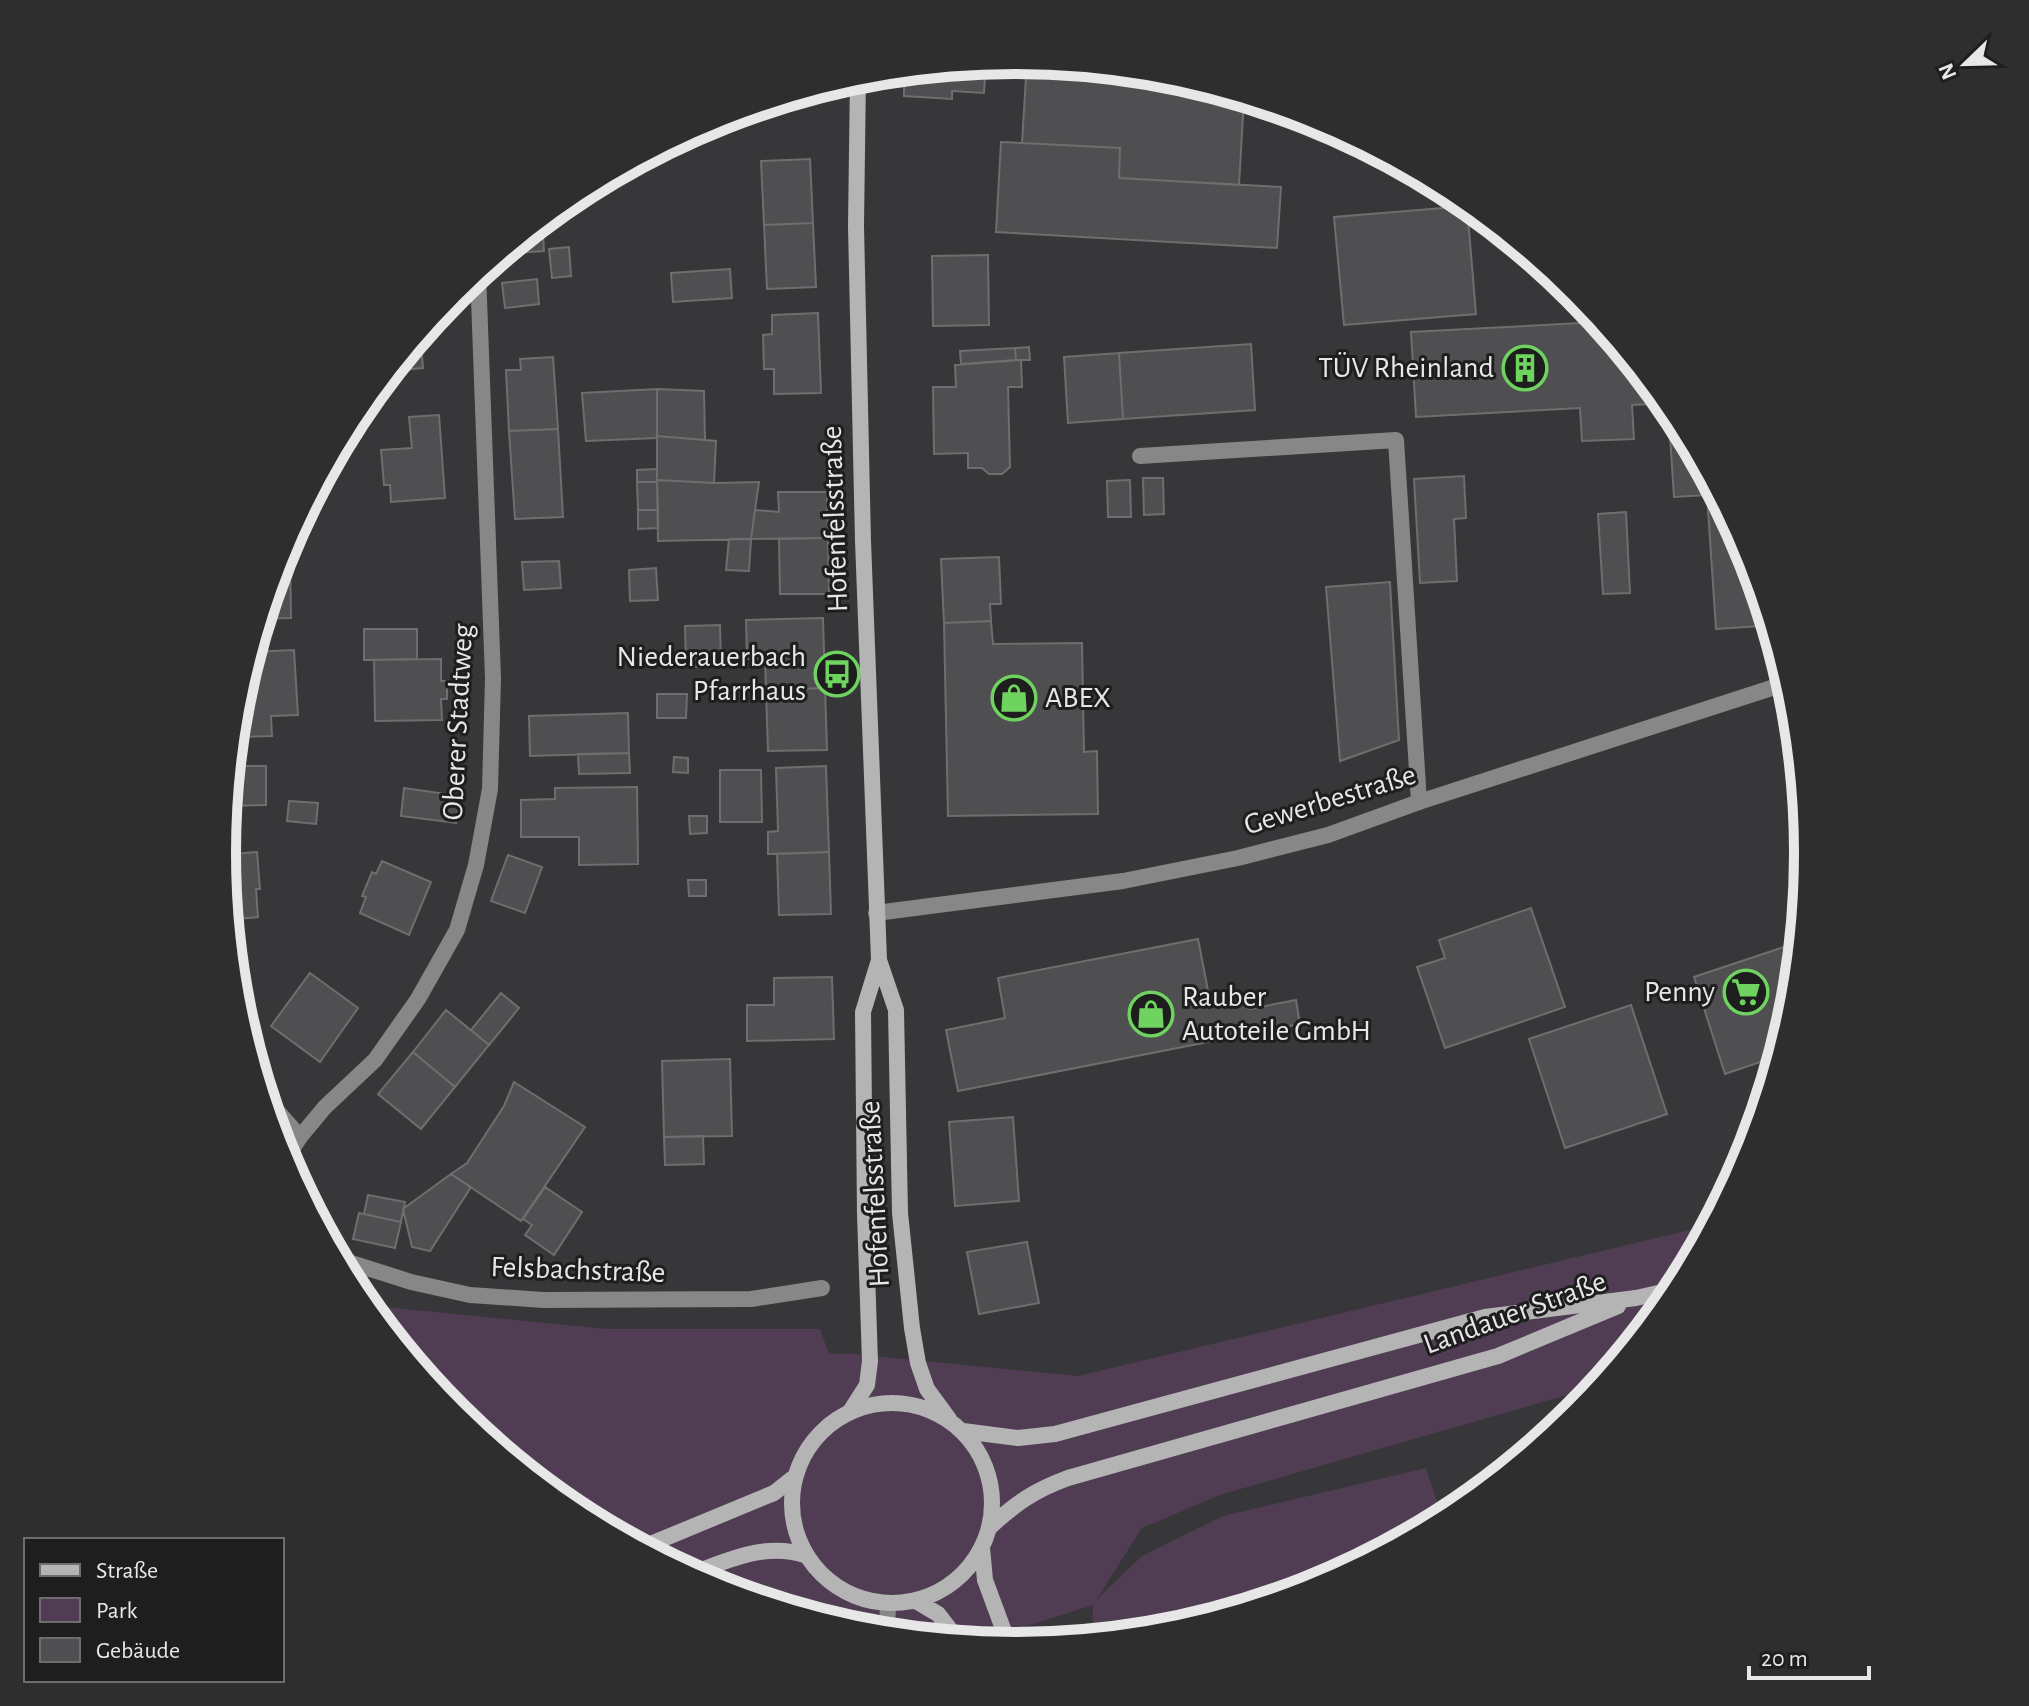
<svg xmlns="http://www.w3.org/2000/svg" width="2029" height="1706" font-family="'Alegreya Sans',sans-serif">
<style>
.green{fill:#503d54}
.building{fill:#4f4e50;stroke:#6f6d6f;stroke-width:2}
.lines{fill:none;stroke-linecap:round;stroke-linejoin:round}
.lane{stroke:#888788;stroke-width:16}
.street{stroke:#888788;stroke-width:16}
.secondary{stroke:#b5b4b5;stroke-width:16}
.labels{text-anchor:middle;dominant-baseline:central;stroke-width:6;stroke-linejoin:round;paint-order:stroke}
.poi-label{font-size:30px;fill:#e8e7e8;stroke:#1e1e1f;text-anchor:end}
.street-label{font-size:30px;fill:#e8e7e8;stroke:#1e1e1f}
.rim{fill:none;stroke:#e8e7e8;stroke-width:10}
</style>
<rect width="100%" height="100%" fill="#373638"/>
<path class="green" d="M1711 1225 1674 1294 1598 1386 1220 1495 1142 1528 1096 1600 1142 1556 1223 1516 1426 1468 1443 1519 1318 1586 1169 1631 1092 1638 1093 1605 977 1642 859 1631 711 1585 574 1512 453 1413 364 1305 606 1329H820L829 1354H853L1078 1376Z"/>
<path class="building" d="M1027 61 1170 75 1244 98 1239 185 1119 178 1120 148 1022 143Z
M986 63 984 93 952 91V99L904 96V71Z
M1001 142 1120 148 1119 178 1281 187 1277 248 996 232Z
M810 159 813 223 764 225 761 161Z
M1467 206 1476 314 1344 325 1334 217Z
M542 219 544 251 500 254Z
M813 223 816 287 767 289 764 225Z
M569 247 571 276 552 278 549 249Z
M988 255 989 325 933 326 932 256Z
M730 269 732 298 673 302 671 273Z
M537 279 539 304 505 308 502 283Z
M441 308 442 329 422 331Z
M818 313 821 393 774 394V369H764L763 335 772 334V315Z
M1599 322 1666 403 1632 405 1634 439 1582 441 1580 408 1416 417 1411 332Z
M420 333 423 368 389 371Z
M1251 344 1255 410 1123 419 1119 353Z
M1029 347 1030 360H1016L1015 348Z
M1015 348 1016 360 961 364 960 351Z
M1119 353 1123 419 1068 423 1064 357Z
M553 357 558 429 509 431 506 370H521L520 359Z
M1021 360 1022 387H1008L1010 467 1002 474H989L982 468H968V453L934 454 933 387H956L955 365Z
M657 389V438L586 441 582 393Z
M657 389 704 391 705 440 657 436Z
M1668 405 1747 550 1760 591 1761 626 1716 629 1707 495 1674 497Z
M439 415 445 498 391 502 390 485H384L381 450 412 448 409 417Z
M558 429 563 517 515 519 509 431Z
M657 436 716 441 714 483 657 480Z
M657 469V482H637V470Z
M1464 476 1466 518 1454 519 1457 581 1420 583 1414 479Z
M1143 478H1163L1164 514 1144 515Z
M657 480 714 483 759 482 751 539 658 541Z
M1130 480 1131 517H1108L1107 481Z
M637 482H657L658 510H638Z
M778 492H827L828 538 751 539 755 510 779 512Z
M638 510H658V528L638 529Z
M1626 512 1630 593 1603 594 1598 514Z
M828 538 829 594H780L779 539Z
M729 539H751L749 571 726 570Z
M999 557 1001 604H990L991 621 944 623 941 559Z
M279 559H290L291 618 261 619Z
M559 561 561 588 524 590 522 562Z
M656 568 658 600 630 601 629 570Z
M1390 582 1399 740 1340 761 1326 587Z
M823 618 825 688 766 690 765 659H747L746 620Z
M991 621 993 644 1082 643 1084 752 1097 751 1098 814 948 816 944 623Z
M720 625 721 666 686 667 685 626Z
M364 629H417V659L364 660Z
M294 650 298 715 271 716 272 736 242 737 239 690 251 652Z
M441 659V681H447V699H441L442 720 375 721 374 660Z
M825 688 827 750 768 751 766 690Z
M657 694H687L686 718H657Z
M628 713 629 753 530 756 529 716Z
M629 753 630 773 579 774 578 754Z
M674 757 688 758V773L673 772Z
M243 762V766H266V805L226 806 230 763Z
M826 766 829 852 768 854V832L778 831 776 768Z
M720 770H761L762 822H720Z
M637 787 638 864 579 865V837H521V800L555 799V788Z
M404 788 460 796 456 823 401 816Z
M289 801 318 803 316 824 287 821Z
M689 816H707V833L690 834Z
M257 852 260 889H256L258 917 228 920 223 855Z
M829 852 831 914 779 915 777 854Z
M508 855 542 867 525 913 491 901Z
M382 861 431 882 409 935 360 913 366 897 362 896 372 872 376 874Z
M688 880H706V896H689Z
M1531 908 1565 1007 1445 1048 1417 967 1445 958 1439 940Z
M1198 939 1211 1006 1248 999 1250 1009 1296 1000 1300 1024 958 1091 946 1030 1005 1018 998 978Z
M1799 942 1792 1008 1778 1056 1725 1074 1694 977Z
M310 973 358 1008 320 1062 271 1026Z
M832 977 834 1039 747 1041V1005H774V978Z
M501 993 519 1008 489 1045 471 1030Z
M1631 1005 1667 1114 1565 1148 1529 1039Z
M446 1010 489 1045 455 1087 413 1052Z
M413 1052 455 1087 421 1129 378 1094Z
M730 1059 732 1136 664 1137 662 1061Z
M514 1082 585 1127 521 1221 451 1174 467 1163 504 1106Z
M1013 1117 1019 1201 955 1206 949 1122Z
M703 1136 704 1164 665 1165 664 1137Z
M451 1174 471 1187 430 1251 412 1247 403 1209Z
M545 1187 582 1212 554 1255 525 1235 532 1225 523 1219Z
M368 1195 405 1202 401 1222 364 1214Z
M359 1213 401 1222 395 1248 353 1239Z
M1027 1242 1039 1303 979 1314 967 1252Z"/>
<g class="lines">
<path class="lane" d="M1140 456 1396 440 1419 802
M887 1633 888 1604"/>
<path class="street" d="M876 913 1123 881 1238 858 1328 835 1419 802 1787 683
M264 1096 300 1137
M284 1161 300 1137 325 1107 375 1060 418 999 457 930 476 865 490 789 493 678 478 272
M336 1258 411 1282 470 1295 543 1300 751 1299 822 1288"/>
<path class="secondary" d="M858 76 856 226 863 541 879 960 896 1010 900 1213 912 1328 918 1363 927 1389 949 1419
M792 1503a100 100 0 1 1 200 0a100 100 0 1 1-200 0Z
M851 1410 867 1385 870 1361 865 1214 863 1012 879 960
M963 1431 1018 1438 1055 1434 1485 1317 1636 1298 1676 1289
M990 1527C1016 1503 1035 1490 1068 1478L1498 1356 1618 1306
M641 1548 774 1493 793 1478
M982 1548 985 1580 1009 1645
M690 1574C728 1561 764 1542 805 1555
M916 1601 938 1614 958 1640"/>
</g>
<defs>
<g id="building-ring" transform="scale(2.3)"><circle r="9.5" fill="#1e1e1f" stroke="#6fd35f" stroke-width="1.5"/><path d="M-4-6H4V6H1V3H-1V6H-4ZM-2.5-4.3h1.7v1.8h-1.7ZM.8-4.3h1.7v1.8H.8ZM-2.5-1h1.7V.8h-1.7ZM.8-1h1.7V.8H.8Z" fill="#6fd35f"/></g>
<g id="bus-ring" transform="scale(2.3)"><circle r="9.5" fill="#1e1e1f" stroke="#6fd35f" stroke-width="1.5"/><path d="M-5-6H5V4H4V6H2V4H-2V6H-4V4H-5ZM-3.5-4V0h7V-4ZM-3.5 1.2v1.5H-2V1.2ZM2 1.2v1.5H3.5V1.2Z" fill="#6fd35f"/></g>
<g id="shop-ring" transform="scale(2.3)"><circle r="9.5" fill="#1e1e1f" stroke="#6fd35f" stroke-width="1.5"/><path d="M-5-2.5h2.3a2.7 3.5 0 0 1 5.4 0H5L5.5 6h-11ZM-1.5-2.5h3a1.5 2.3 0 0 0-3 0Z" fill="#6fd35f"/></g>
<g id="supermarket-ring" transform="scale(2.3)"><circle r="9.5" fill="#1e1e1f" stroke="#6fd35f" stroke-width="1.5"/><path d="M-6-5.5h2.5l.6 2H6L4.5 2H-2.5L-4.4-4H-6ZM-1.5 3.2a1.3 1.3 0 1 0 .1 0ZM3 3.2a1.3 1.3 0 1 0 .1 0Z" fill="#6fd35f"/></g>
</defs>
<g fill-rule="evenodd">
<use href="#building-ring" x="1525" y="368"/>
<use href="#bus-ring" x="837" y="674"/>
<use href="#shop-ring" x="1014" y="698"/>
<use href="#supermarket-ring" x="1746" y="992"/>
<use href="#shop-ring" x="1151" y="1014"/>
</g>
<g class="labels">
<g class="poi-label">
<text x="1494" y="368">TÜV Rheinland</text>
<text x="806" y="657">Niederauerbach<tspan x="806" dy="34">Pfarrhaus</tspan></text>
<text x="1045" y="698" text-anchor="start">ABEX</text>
<text x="1715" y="992">Penny</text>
<text x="1182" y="997" text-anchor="start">Rauber<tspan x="1182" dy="34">Autoteile GmbH</tspan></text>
</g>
<g class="street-label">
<text transform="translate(835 519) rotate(-92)">Hofenfelsstraße</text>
<text transform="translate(458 722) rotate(-87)">Oberer Stadtweg</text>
<text transform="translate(1330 800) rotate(-17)">Gewerbestraße</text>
<text transform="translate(875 1194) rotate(-93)">Hofenfelsstraße</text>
<text transform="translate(578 1270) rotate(2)">Felsbachstraße</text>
<text transform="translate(1515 1313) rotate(-20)">Landauer Straße</text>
</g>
</g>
<path d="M0 0H2029V1706H0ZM236 853a779 779 0 1 1 1558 0a779 779 0 1 1-1558 0Z" fill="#2e2e2f" fill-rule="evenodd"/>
<path class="rim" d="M236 853a779 779 0 1 1 1558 0a779 779 0 1 1-1558 0Z"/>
<rect x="24" y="1538" width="260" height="144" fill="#1e1e1f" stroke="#6f6e6f" stroke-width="2"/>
<rect x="40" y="1564" width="40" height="12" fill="#b5b4b5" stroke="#6f6e6f" stroke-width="2"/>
<text x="96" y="1578" font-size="24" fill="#e8e7e8">Straße</text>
<rect x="40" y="1598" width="40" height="24" fill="#503d54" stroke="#6f6e6f" stroke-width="2"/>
<text x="96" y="1618" font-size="24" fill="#e8e7e8">Park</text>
<rect x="40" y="1638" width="40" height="24" fill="#4f4e50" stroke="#6f6e6f" stroke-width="2"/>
<text x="96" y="1658" font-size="24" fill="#e8e7e8">Gebäude</text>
<g transform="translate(1965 64) rotate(247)" stroke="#1e1e1f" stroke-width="6" paint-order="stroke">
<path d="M0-6L14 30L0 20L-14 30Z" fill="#e8e7e8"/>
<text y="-12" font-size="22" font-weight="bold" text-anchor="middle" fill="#e8e7e8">N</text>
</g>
<path d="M1749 1666v12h120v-12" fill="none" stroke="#e8e7e8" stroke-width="4"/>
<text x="1761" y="1666" font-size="24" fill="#e8e7e8" stroke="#1e1e1f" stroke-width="6" paint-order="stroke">20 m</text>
</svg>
